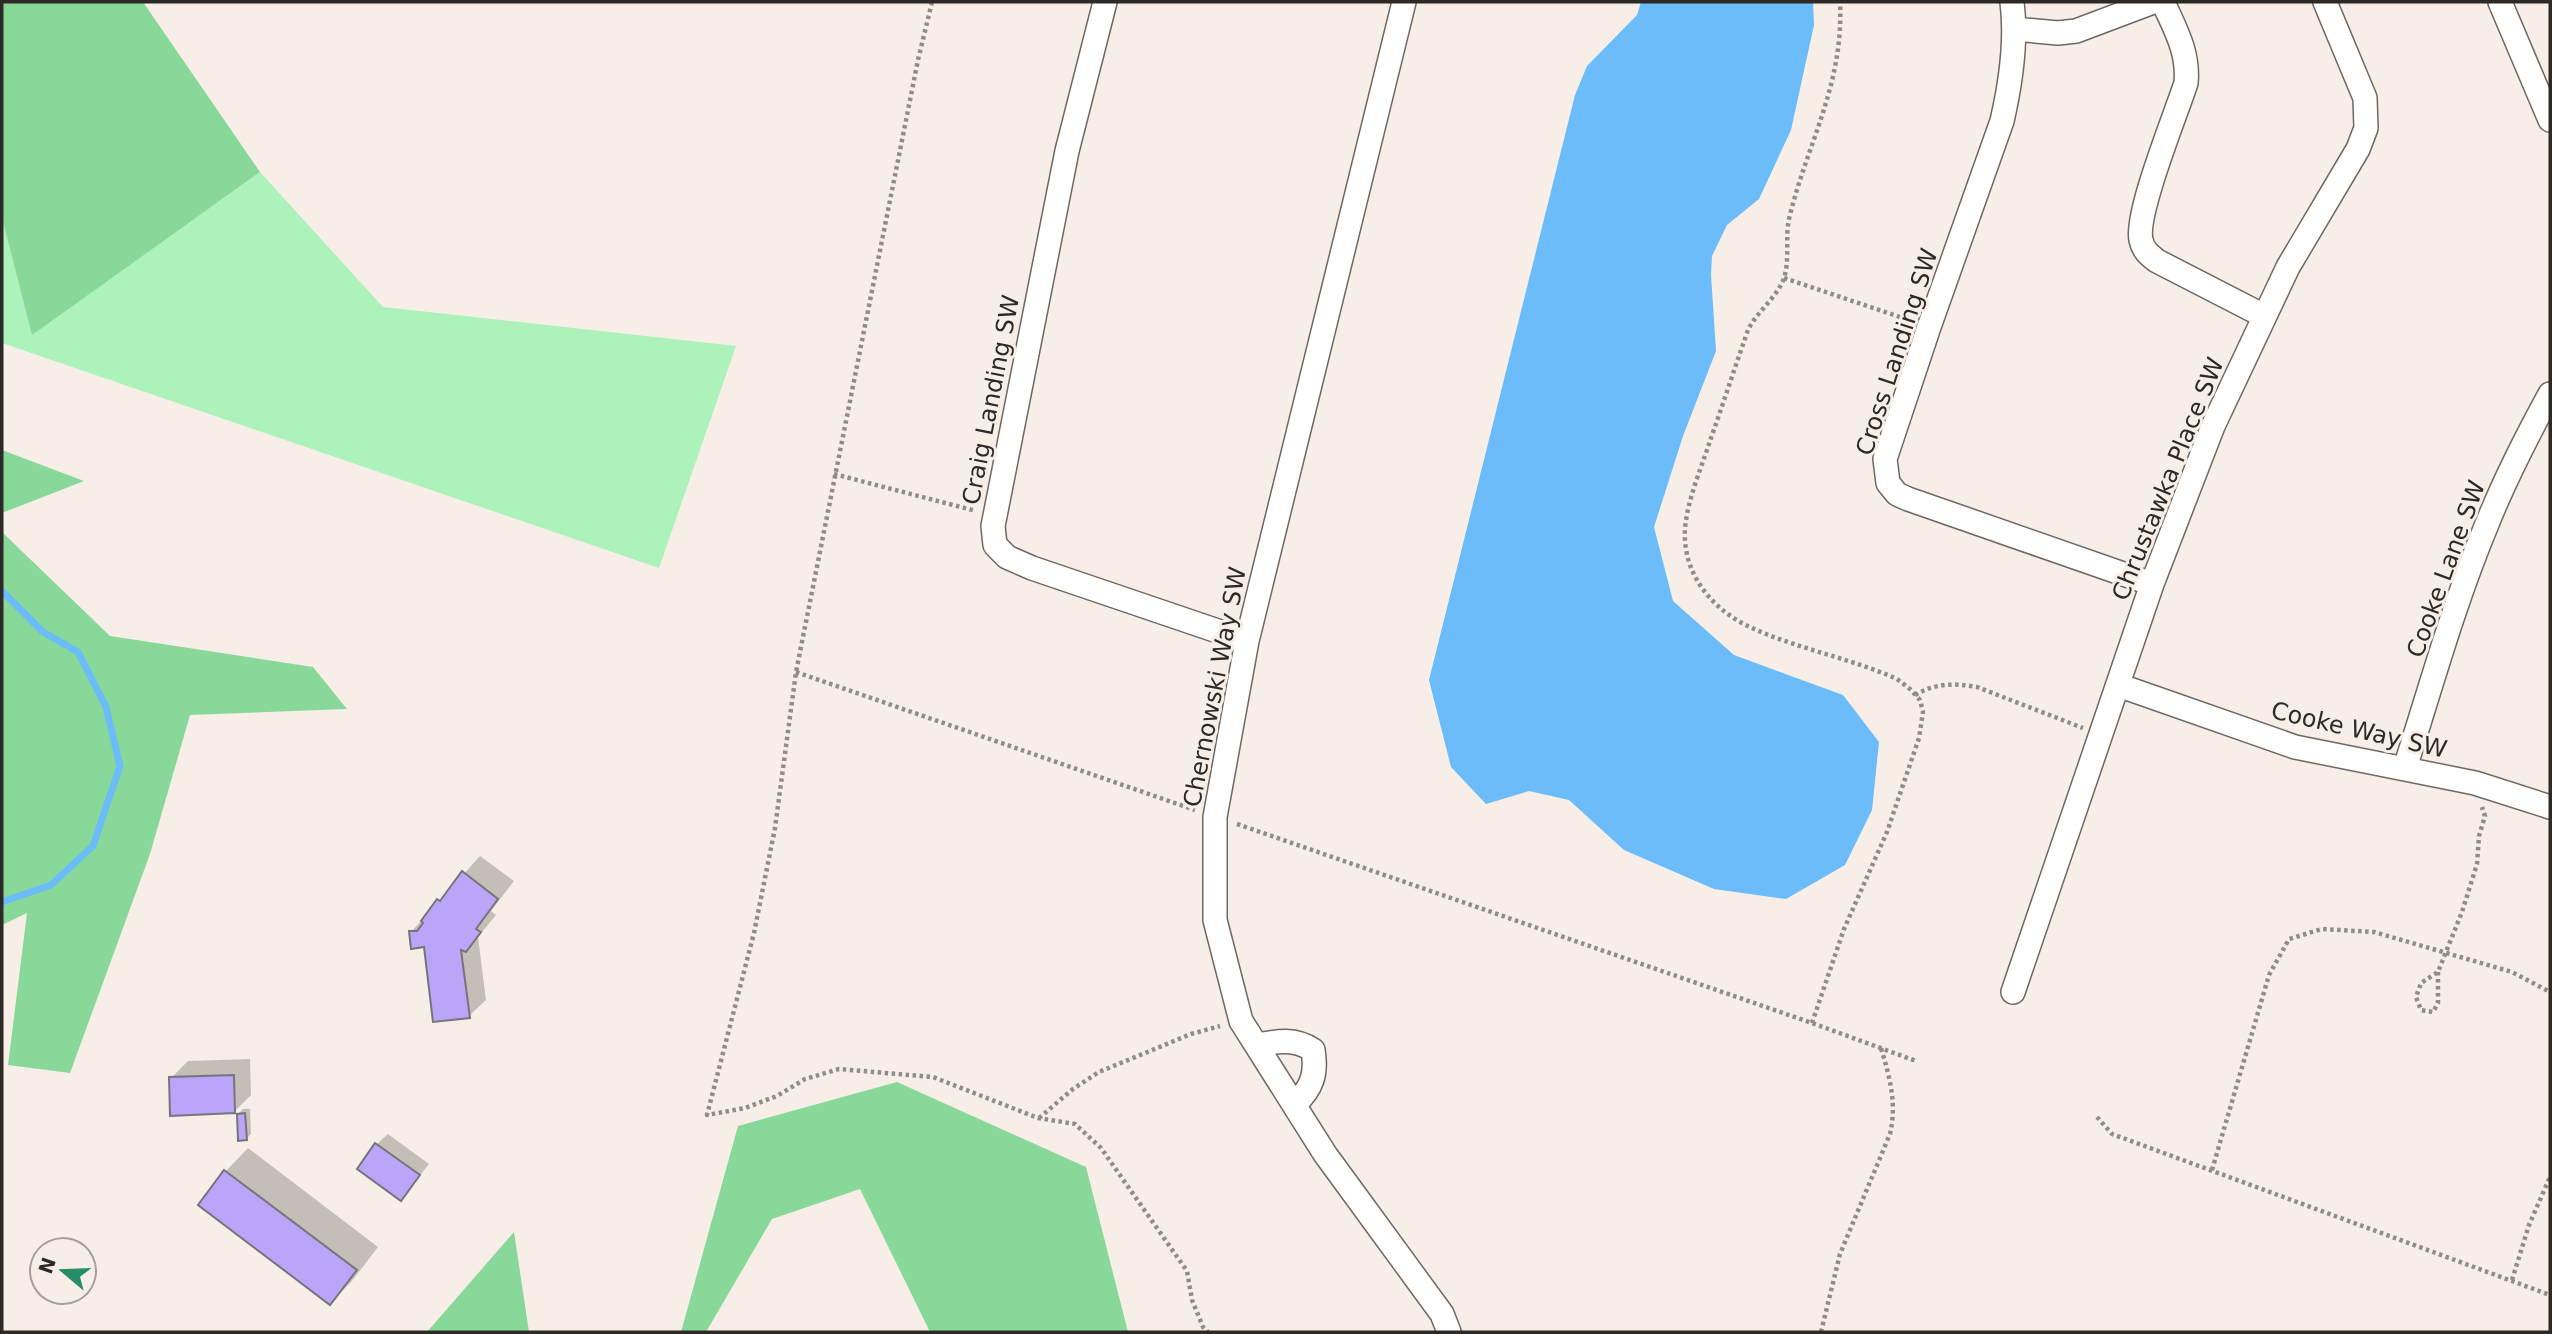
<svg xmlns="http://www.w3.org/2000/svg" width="2552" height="1334" font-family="'DejaVu Sans',sans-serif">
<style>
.green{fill:#adf2bb}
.forest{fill:#88d899}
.water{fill:#6bbcf9}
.shadow{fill:#0003}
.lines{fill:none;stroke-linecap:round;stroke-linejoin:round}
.stream{stroke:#6bbcf9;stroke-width:7}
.building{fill:#bba5f8;stroke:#76747c;stroke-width:2}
.minor-casing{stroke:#6f6762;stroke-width:26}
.path{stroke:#928c87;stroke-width:4.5;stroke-dasharray:3.5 3.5;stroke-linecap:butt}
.minor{stroke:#fff;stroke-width:23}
.labels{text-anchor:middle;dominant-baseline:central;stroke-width:6;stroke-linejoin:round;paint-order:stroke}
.street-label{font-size:24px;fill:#2c2926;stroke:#f7eee7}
</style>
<rect width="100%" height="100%" fill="#f7eee7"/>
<path class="green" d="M260 172 383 307 736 346 659 568 2 343V218L32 334Z"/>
<path class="forest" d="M2 2H143L260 172 32 335 2 218Z
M2 450 84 481 2 513Z
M2 532 110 636 313 667 347 709 190 715 150 854 70 1073 8 1065 27 913 2 925Z
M897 1082 1086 1167 1128 1332H930L860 1189 772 1219 706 1332H681L738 1126Z
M514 1232 529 1332H427Z"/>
<path class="water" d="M1641 2H1813L1814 25 1791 130 1759 199 1727 225 1712 256 1711 275 1716 351 1683 436 1654 527 1673 601 1734 655 1843 695 1879 742 1872 810 1845 865 1786 899 1714 889 1624 850 1569 800 1529 791 1486 804 1451 767 1429 680 1575 95 1587 66 1637 15Z"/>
<path class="shadow" d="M480 856 514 881 491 911 496 915 478 937 486 1000 469 1016 426 946 411 932Z
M250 1059 251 1095 234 1112 171 1078 188 1061Z
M243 1109H250L251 1134 246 1139 238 1114Z
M388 1134 429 1164 401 1199 377 1144Z
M248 1148 378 1247 352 1281 330 1303 201 1204 226 1171Z"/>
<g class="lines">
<path class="stream" d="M2 591 43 632 78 652 106 707 120 766 93 846 51 885 2 902"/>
</g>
<path class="building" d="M462 871 498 899 476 929 481 932 466 952 461 950 470 1018 433 1022 424 947 411 949 409 931H417L423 923 421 921 437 899 440 901Z
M234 1075 235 1113 170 1116 169 1077Z
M245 1113 247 1140 238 1141 237 1114Z
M375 1143 420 1175 401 1201 357 1169Z
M224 1170 357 1270 330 1305 198 1205Z"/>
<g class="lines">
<g class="minor-casing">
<path id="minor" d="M1105 2 1067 151 993 526 995 545 1007 557 1032 568 1247 641
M1404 2 1247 641 1215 817V920L1241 1021 1325 1154 1442 1314 1449 1332
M2012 2C2017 42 2011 82 2002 121L1929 327 1885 459 1888 483 1897 494 1908 499 2152 584
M2163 2C2175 29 2189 52 2186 83 2176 114 2135 214 2141 240 2143 250 2149 255 2157 261L2264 316
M2500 2 2550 120
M2014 29 2058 33 2076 31 2153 2
M2118 685 2295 747 2475 783 2550 807
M2405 768C2431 686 2454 603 2487 524 2505 479 2527 436 2550 394
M2013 992 2152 584 2213 426 2288 267 2358 149 2366 128 2365 98 2325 2
M1257 1045C1278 1041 1295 1038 1313 1050 1317 1074 1312 1088 1295 1104"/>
</g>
<path class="path" d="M932 2 918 60 796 672 775 828 754 933 707 1115 745 1108 777 1096 805 1079 839 1069 933 1077 1038 1118 1075 1124 1101 1148 1187 1271 1192 1300 1203 1327 1208 1332
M1784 278 1909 320
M834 474 976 511
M796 672 1195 810
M1915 695C1935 683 1955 683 1977 687L2083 728
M1237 824 1812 1023 1916 1061
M2438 972V1003L2433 1012 2421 1010 2416 997 2421 983 2438 972 2462 912 2477 864 2479 836 2485 816 2482 807
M1812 1023 1844 929 1887 832 1919 738 1923 712 1920 700 1910 689 1897 679C1850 658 1798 649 1752 628 1712 610 1682 574 1685 528 1688 498 1701 469 1710 441 1723 404 1735 367 1748 330 1757 311 1777 298 1784 278 1790 259 1785 238 1789 219 1807 143 1844 85 1840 2
M2097 1117 2112 1134 2550 1295
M1039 1118 1073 1089 1099 1072 1191 1034 1220 1026
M2212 1170 2269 975 2289 939 2322 929 2374 932 2512 972 2550 992
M2512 1280 2529 1225 2550 1177
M1821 1332 1840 1254 1890 1134C1897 1104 1890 1078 1881 1048"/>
<use href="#minor" class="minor"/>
</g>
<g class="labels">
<g class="street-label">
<text transform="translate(1897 352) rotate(-72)">Cross Landing SW</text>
<text transform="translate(991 400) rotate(-79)">Craig Landing SW</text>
<text transform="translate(2168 479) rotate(-68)">Chrustawka Place SW</text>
<text transform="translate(2446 569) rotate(-70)">Cooke Lane SW</text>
<text transform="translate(1215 687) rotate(-79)">Chernowski Way SW</text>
<text transform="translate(2359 730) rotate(13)">Cooke Way SW</text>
</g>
</g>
<rect width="2552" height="1334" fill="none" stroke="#2c2926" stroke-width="7"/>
<g transform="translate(63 1271) rotate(289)"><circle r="33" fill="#f7eee7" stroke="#a69f9a" stroke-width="2"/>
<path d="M0-5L12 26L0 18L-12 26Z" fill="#278c67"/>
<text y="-10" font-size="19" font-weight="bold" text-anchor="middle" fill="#2c2926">N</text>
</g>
</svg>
